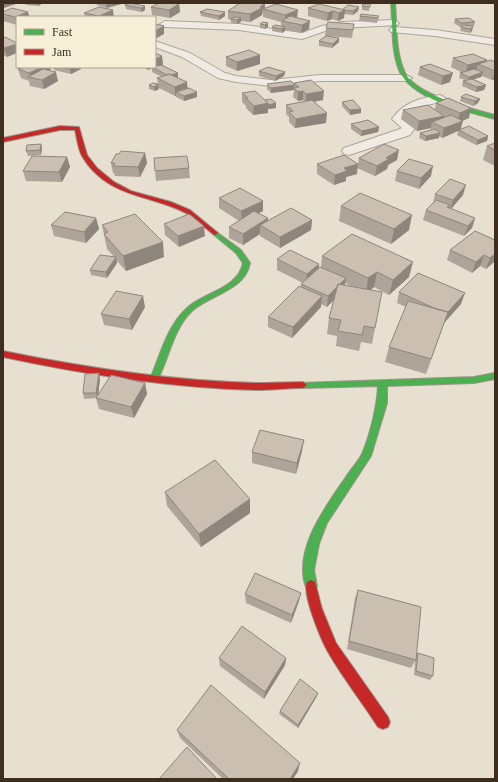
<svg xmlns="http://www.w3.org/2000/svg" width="498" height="782" font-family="Georgia,serif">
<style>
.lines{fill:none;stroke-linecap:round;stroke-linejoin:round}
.street-casing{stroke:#ada599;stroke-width:2}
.fast-casing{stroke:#9c958a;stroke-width:2}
.jam-casing{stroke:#9c958a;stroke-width:2}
.street{fill:#efebe3;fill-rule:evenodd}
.fast{fill:#4caf50;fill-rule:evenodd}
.jam{fill:#c62828;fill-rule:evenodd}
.wall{fill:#afa499;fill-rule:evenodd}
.shaded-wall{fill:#8e867d}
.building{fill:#cbbfb2;stroke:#8e867d}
</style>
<rect width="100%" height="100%" fill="#e7e0d1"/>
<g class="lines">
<g class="street-casing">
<path id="street" d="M394 20 399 23 397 25 342 28 328 30 302 39 239 30 165 27 160 24 165 21 239 24 302 33 322 26 342 22Z
M394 27 435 30 495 39V45L435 36 391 32 389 30 391 28Z
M155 41 190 53 225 73 236 76 271 80 320 75H406L412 78 406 81H320L271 86 236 82 218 78 182 57 155 47Z
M440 95 444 97 446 99 444 101 419 107 405 119 415 128 410 135 349 155 344 154 342 151 344 148 400 129 402 128 392 119C404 102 420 98 440 95Z"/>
</g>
<g class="fast-casing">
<path id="fast" d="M391 3H395C397 25 395 52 405 73 416 95 472 109 495 115V119C467 112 411 99 399 70 391 50 393 25 391 3Z
M215 231 241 250 250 263C245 290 212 294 193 310 173 328 169 359 157 381H151L150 379C160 356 167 326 187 308 204 292 238 289 243 263L236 253 213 234V232Z
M495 373V379L474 383 387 386V403L371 456 327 523 319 544 314 570 317 586 315 590 311 592 307 590C291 552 326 506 346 477 351 469 358 462 362 454 370 435 377 407 378 386L303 388 299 385 300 383 474 377Z"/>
</g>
<g class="jam-casing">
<path id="jam" d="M60 126 79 127 87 155 97 168 114 182 131 191 171 202 190 210 218 233 215 235 213 234C204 227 194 217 184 212 147 194 106 197 82 156 78 149 77 138 75 130H60L3 142V138Z
M3 351C87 368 172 381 257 383 272 383 288 382 303 382L307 385 303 388C288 388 272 390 257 390 172 388 87 375 3 357Z
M311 580 315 582 322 609 336 643 388 717 390 722 388 727 383 729 378 727C362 702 343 678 328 652 321 640 302 594 307 582Z"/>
</g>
<use href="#street" class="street"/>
<use href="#fast" class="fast"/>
<use href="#jam" class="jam"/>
</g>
<path class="wall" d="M26 3H43L38 6 26 5Z
M96 3H121V4L107 8 97 5Z
M138 3H153L152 4Z
M239 3H265V8L297 18 309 29 301 33 285 30V31L282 33 272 31V27L281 26V22L263 17V12L262 13V15L250 22 241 21V22L237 24 231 23V20L228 19V11L240 3Z
M179 4 180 12 170 18 152 15 151 7Z
M370 4 369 11 362 10V6Z
M125 5 145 6V10L142 12 126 9Z
M359 7 358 11 353 15 344 14V18L338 21 332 19 327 21 308 16V8L342 10Z
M3 12H28L29 17H17V25L3 21Z
M200 12H225V16L219 20 201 16Z
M84 13 114 17H85Z
M360 16H379L378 20 377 23 359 21Z
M455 19 475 22 474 26H471H473L472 31 470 33 460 31 461 27H460L454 23Z
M268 23V27L265 29 260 28V24Z
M354 24 352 38 328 36 339 38V42L332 48 319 46V41L325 36 326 28Z
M3 38 7 57 3 55Z
M162 56 163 65H162L178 73V78H177L188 88 197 92V97L184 101 176 97V96H175L159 88V89L155 91 149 89V85L158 84 157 78 162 77 152 72V68L148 70 143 67H155Z
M226 57 260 64 237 71 226 66Z
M453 58 487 60V61L495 62V79L492 80 482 76 481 77 474 79 486 85 484 90 476 92 462 86 463 81 465 80 459 78 460 73H463L451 67Z
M430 64 450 82 441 85 418 75 420 67Z
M24 67H50L51 71 58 81 44 89 30 86 29 81 21 78 18 69Z
M53 67H80L81 69 71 74 54 70Z
M259 71 285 72 284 76 275 81 259 76Z
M294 83 323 100 314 102 326 123 295 128 289 122V117L286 114V105L304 102 303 100 298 101 293 97 294 90 271 93 267 89V84H294Z
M242 93 265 100 276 103V108L268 109V113L253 115 246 108V106L242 102Z
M461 97 480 99 478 103 473 106 460 101Z
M448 98 469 118 462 121 461 129 488 136 487 141 476 145 457 135 458 131 442 138 439 136V138L425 141 419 138 420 133 430 130 431 128 417 131 401 119 403 110 435 109 436 103Z
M342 102 361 109V113L350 115 342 106Z
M351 124 379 127 378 132 361 136 351 129Z
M495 143V166L483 160 487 146Z
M41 144 42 149 41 155 28 156 26 151Z
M145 153 147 163 140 177 115 176 114 173H113L111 163 119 154Z
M67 157 70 167 62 182 26 181 23 171Z
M154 158 189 168 190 178 156 181Z
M359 158 397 160 388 165 387 169 375 176 357 168V174L346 177V181L334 185 317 174V164L358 163Z
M397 171 431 176 419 189 395 181Z
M435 194 463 195 451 209 475 218 472 228 464 236 423 220 426 210 433 203Z
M219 198 263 211 259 213 268 221 312 220 311 230 280 248 260 236V234L243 245 229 238V227L239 221 219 208Z
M341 206 409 230 391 244 339 221Z
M96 218 99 229 86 243 54 236 51 225Z
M164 224 205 236 179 247 165 235Z
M102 225 164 257 126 271 116 260 117 263 107 278 91 275 90 270 114 257 107 249Z
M495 240V261L486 269 480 266 472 273 447 260 450 250Z
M322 256 409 277 389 295 374 287 370 290 375 328 372 344 361 342 359 351 336 346 337 336 327 334 329 318 334 300 327 307 321 304V307L292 338 268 327V317L301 287V284L303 283 277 270V259L319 264 318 268 321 267ZM345 283 352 287 345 285Z
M399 292 461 304 444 323 426 374 385 362 389 347 406 307 397 303Z
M145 307 132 330 104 325 101 314Z
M100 379 98 394 145 383 147 394 134 418 99 409 96 398 84 399 83 393Z
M302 451 296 474 252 463V452Z
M165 492 250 513 201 547 167 506Z
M358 590 416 656 418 653 433 676 430 680 414 675 415 661 411 668 347 649 355 598Z
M245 594 299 601 291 623 246 603Z
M219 658H286L285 665 264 699 220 666Z
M317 696 298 728 279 714 280 711Z
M177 730 298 771 293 779H223L180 738Z"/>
<path class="shaded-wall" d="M3 3H19L4 8Z
M37 3H43L38 6Z
M110 3H121V4L107 8 106 4Z
M265 3V10L263 9 262 15 250 22V14Z
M179 4 180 12 170 18 169 10Z
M145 6V10L142 12 141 8Z
M359 7 358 11 353 15V11Z
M113 10 114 17H100L99 16Z
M298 10 297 18 285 21V15Z
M345 10 344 18 338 21 339 13Z
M333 11 332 19 327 21 328 13Z
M28 12 29 17H17V24L15 17Z
M225 12V16L219 20V16Z
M241 18V22L237 24V20Z
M310 21 309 29 301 33 302 25Z
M268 23V27L265 29V25Z
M164 26V34L155 39V31Z
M473 26 472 31 470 33 471 29Z
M285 27V31L282 33V29Z
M339 38V42L332 48 333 44Z
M17 44V53L7 57 4 48Z
M260 55V64L237 71V62Z
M162 56 163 65 153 68 152 67V68L148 70V67H155V59Z
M487 60 485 67 478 64 476 71 465 74 468 65Z
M42 67H50L51 73 31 78 29 73Z
M75 67H80L81 69 71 74 70 69Z
M495 71V79L492 80Z
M56 72 58 81 44 89 42 80Z
M285 72 284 76 275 81 276 76Z
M483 72 481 77 468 81 469 77Z
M178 73V78L169 80V76Z
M453 73 450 82 441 85 443 76Z
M187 82 188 92H176V96H175V87Z
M158 84 159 89 155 91 154 87Z
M294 85V90L271 93V88Z
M486 85 484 90 476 92 477 87Z
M303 91V100L298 101V92Z
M324 91 323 100 306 103V94Z
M197 92V97L184 101V96Z
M480 99 478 103 473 106 475 101Z
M268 103H276V108L268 109V113L253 115 254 106Z
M471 108 469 118 457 123 460 113Z
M361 109V113L350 115V110Z
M327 113 326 123 295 128 296 119Z
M444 116 442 125 432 122 431 128 417 131 419 121Z
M463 121 460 131 459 130 458 131 442 138 444 128Z
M379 127 378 132 361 136 362 131Z
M440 133 439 138 425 141 426 136Z
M488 136 487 141 476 145 478 140Z
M41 144 42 149 41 155 40 150Z
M399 150 397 160 388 165 387 169 375 176 377 166 386 158Z
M145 153 147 163 140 177 138 167Z
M67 157 70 167 62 182 59 172Z
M358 164 357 174 346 177V181L334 185 335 175 344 168Z
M433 166 431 176 419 189 421 178Z
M466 185 463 195 450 210 453 200Z
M263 201V211L242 222 241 211Z
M412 215 409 230 391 244 394 229Z
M96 218 99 229 86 243 84 232Z
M268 218V228L260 225V234L243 245V234Z
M475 218 472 228 464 236 468 226Z
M312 220 311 230 280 248V237Z
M204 226 205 236 179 247 178 236Z
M163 242 164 257 126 271 123 256Z
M495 247V261L486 269 490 258Z
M484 255 480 266 472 273 476 262Z
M116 257 117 263 107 278 106 272Z
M413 262 409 277 389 295 393 280Z
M319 264 318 274 306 284 307 274Z
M377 272 374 287 366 294 368 278Z
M346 278 344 289 327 307 328 296Z
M465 293 461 304 444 323 426 374 447 313Z
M143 296 145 307 132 330 129 319Z
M322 296 321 307 292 338 293 327Z
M99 373 100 379 98 398 96 393Z
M145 383 147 394 134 418 131 407Z
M304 440 302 451 296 474 297 463Z
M250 499V513L201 547 199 534Z
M301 593 299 601 291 623 292 615Z
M286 658 285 665 264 699 265 692Z
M318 693 317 696 298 728V725Z
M300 763 298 771 293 779H290Z"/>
<path class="building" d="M102 3H110L106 4Z
M129 3 145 6 141 8 125 5Z
M159 3H172L179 4 169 10 151 7Z
M240 3H265L260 7 262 8 250 14 228 11Z
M276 4 298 10 285 15 263 9Z
M319 4 345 10 339 13 333 11 328 13 308 8Z
M363 4H370V7L362 6Z
M348 5 359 7 353 11 342 10Z
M99 7 113 10 99 16 84 13Z
M12 8 28 12 15 17 3 14V12Z
M207 9 225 12 219 16 200 12Z
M361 14 379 16 377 18 360 16Z
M290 16 310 21 302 25 282 21Z
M235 17 241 18 237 20 231 19Z
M469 18 475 22 461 23 455 19Z
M263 22 268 23 265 25 260 24Z
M328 22 354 24 353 30 326 28Z
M155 24 164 26 155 31Z
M275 25 285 27 282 29 272 27Z
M463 25 473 26 471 29 461 27Z
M326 36 339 38 333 44 319 41Z
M5 37 17 43V44L4 48 3 47V38Z
M249 50 260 55 237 62 226 57Z
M155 53 162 56 155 59Z
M473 54 487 60 468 65 453 58Z
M491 60 495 62V71L478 64Z
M430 64 453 73 443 76 420 67Z
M161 65 178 73 171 75 169 74 167 75 152 67Z
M24 67H42L29 73 18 69Z
M60 67H75L70 69Z
M268 67 285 72 276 76 259 71Z
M43 69 56 72 42 80 28 77Z
M474 69 483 72 469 77 460 73Z
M169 74 187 82 175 87 157 78Z
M472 79 486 85 477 87 463 81Z
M311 80 324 91 306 94 303 91 298 92 294 88 299 87 294 83Z
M291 81 294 84V85L271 88 267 84Z
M153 83 158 84 154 87 149 85Z
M189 88 197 92 184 96 176 92Z
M255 91 268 103 254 106 246 98H248L242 93Z
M466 94 480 99 475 101 461 97Z
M448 98 471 108 460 113 436 103Z
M271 99 276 103 268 105V103L265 100Z
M312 100 327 113 296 119 289 112 293 111 286 105Z
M353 100 361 109 350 110 342 102Z
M428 105 444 116 419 121 403 110Z
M451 115 463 121 444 128 432 122Z
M368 120 379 127 362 131 351 124Z
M469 126 488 136 478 140 459 130Z
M435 129 440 133 426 136 420 133Z
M495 143V150L487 146Z
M41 144 40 150 26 151 27 145Z
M384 144 399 150 386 158 389 159 377 166 359 158Z
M121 151 145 153 138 167 113 166 115 163H111L116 154H119Z
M344 155 358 164 344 168 347 171 335 175 317 164Z
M32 156 67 157 59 172 23 171Z
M187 156 189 168 155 171 154 158Z
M409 159 433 166 421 178 397 171Z
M450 179 466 185 453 200 435 194Z
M240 188 263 201 241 211 219 198Z
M360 193 412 215 394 229 341 206Z
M436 200 450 205 447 207 475 218 468 226 426 210Z
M291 208 312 220 280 237 260 225Z
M254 211 268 218 243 234 229 227Z
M65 212 96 218 84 232 51 225Z
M135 214 163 242 123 256 104 234 108 232 102 225Z
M189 214 204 226 178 236 164 224Z
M475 231 495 240V247H494H495V254L490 258 484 255 476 262 450 250Z
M352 234 413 262 393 280 377 272 368 278 322 256Z
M290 250 319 264 307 274 277 259Z
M100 255 116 257 106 272 90 270Z
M320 267 346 278 339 285 338 284 337 287 328 296 301 284Z
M418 273 465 293 448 312 436 309 399 292Z
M338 284 382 292 375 328 364 326 362 335 338 331 341 320 329 318Z
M299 286 322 296 293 327 268 317Z
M116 291 143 296 129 319 101 314Z
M408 301 448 312 431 359 389 347Z
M99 373 96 393H83L85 374Z
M111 375 145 383 131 407 96 398Z
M260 430 304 440 297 463 252 452Z
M215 460 250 499 199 534 165 492Z
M255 573 301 593 292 615 245 594Z
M358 590 421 607 416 660 349 641Z
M242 626 286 658 265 692 219 658Z
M418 653 434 658 433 676 416 671Z
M300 679 318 693 298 725 280 711Z
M211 685 300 763 290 779H229L177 730Z
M187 747 217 779H159Z"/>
<rect width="498" height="782" fill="none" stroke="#3d2e20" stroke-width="8"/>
<rect x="16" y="16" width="140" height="52" fill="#f7eed8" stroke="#ada18e"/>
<rect x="24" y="29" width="20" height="6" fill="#4caf50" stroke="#ada18e"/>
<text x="52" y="36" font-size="12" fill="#3d2e20">Fast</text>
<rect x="24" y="49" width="20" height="6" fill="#c62828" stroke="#ada18e"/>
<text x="52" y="56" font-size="12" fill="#3d2e20">Jam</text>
</svg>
